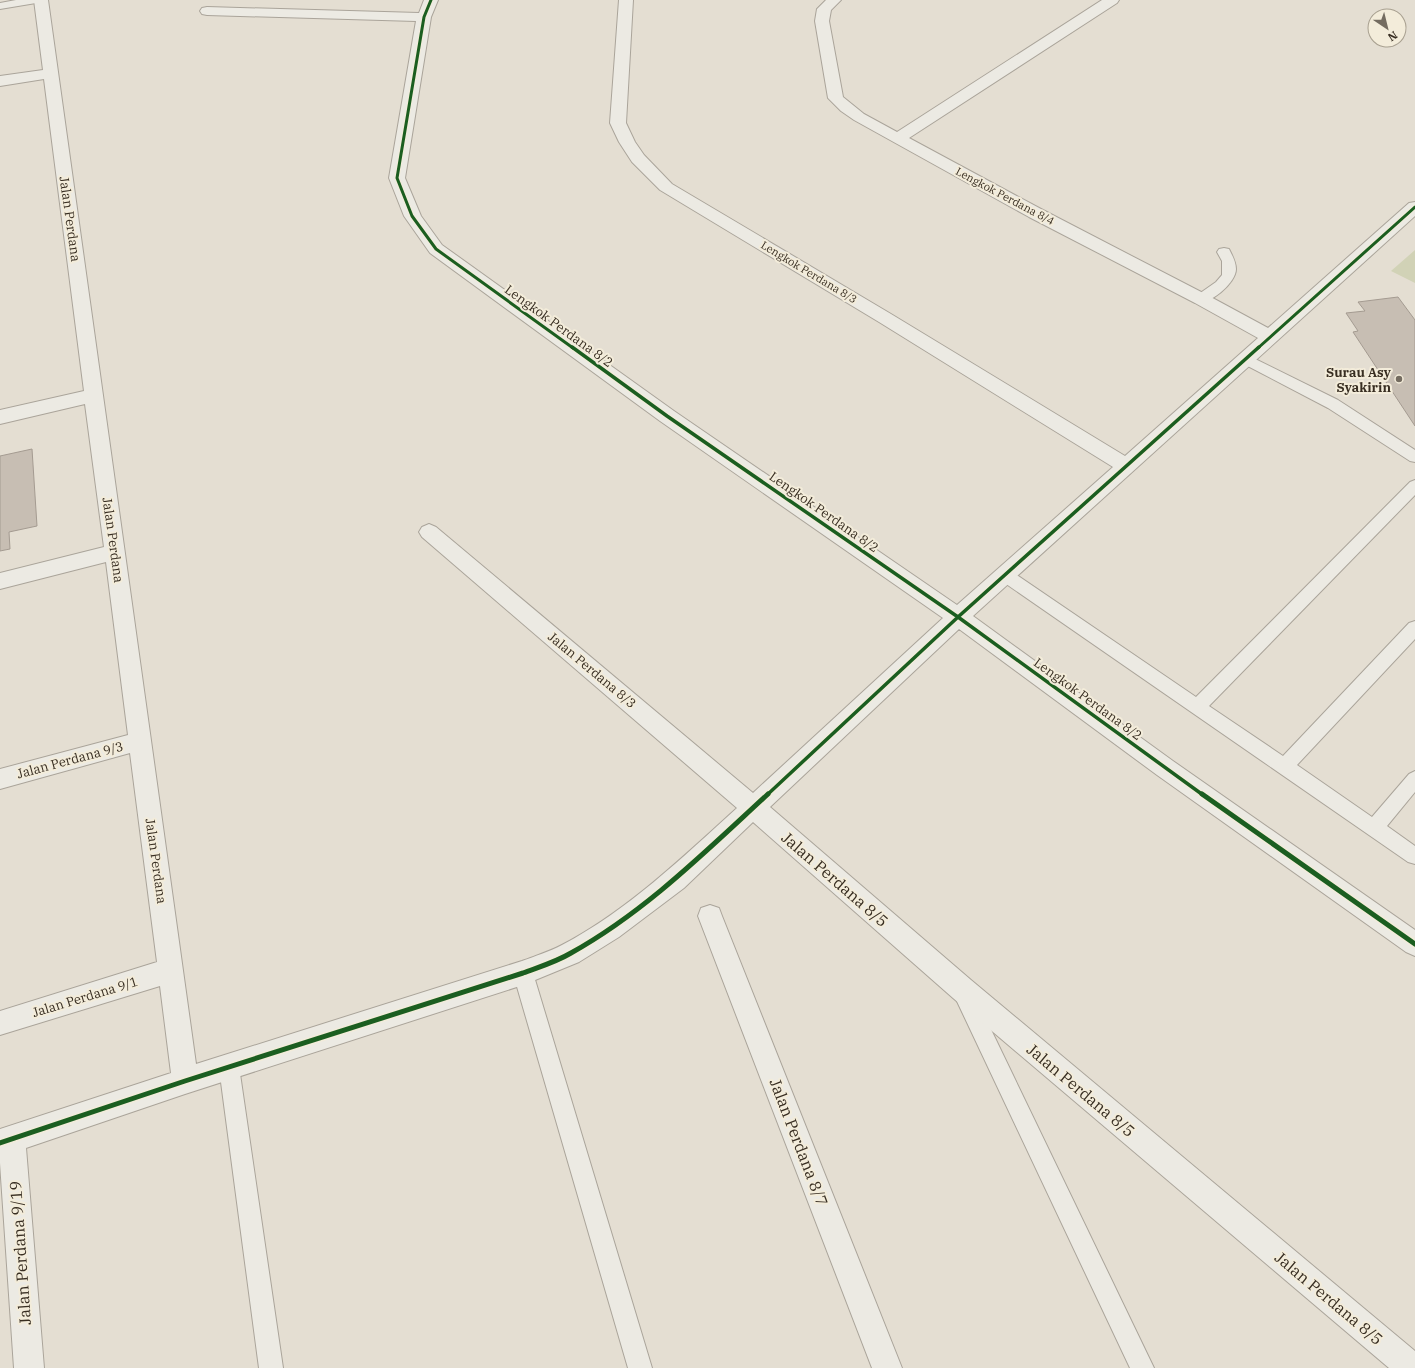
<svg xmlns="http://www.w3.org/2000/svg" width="1415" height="1368" font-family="'IBM Plex Serif',serif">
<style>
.green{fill:#d1d2b6}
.building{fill:#c7beb3;stroke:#a49b91}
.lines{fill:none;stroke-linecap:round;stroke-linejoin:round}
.service-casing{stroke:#aaa49a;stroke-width:2}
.minor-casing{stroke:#aaa49a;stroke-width:2}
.service{fill:#eceae3;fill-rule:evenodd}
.minor{fill:#eceae3;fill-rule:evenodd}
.cycleway-far2-casing{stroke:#f3ecda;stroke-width:5}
.cycleway-far1-casing{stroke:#f3ecda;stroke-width:6}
.cycleway-casing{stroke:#f3ecda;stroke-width:8}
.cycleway-far2{stroke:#1b5e20;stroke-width:3}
.cycleway-far1{stroke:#1b5e20;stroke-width:3.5}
.cycleway{stroke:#1b5e20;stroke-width:5}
.poi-dot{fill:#746c60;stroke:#f3ecda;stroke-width:1.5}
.labels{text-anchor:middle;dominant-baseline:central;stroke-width:4;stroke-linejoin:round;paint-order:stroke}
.far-street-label{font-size:11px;fill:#382e22;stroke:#f3ecda}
.street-label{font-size:13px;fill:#382e22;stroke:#f3ecda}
.poi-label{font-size:13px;font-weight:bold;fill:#382e22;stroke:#f3ecda;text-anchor:end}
.near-street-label{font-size:16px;fill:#382e22;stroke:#f3ecda}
</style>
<rect width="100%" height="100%" fill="#e4ded2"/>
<path class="green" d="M1415 250V283L1391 271Z"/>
<path class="building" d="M1398 297 1415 320V426L1353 332 1358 331 1346 313 1365 311 1358 302Z
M32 449 37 526 9 532 10 549 0 551V456Z"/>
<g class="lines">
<g class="service-casing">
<path id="service" d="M16 0H41L36 3 0 9V3Z
M1224 248 1229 249C1232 255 1236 262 1236 269 1236 283 1209 306 1196 302L1194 299 1196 296 1216 282 1222 275V261L1217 252 1219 249Z
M1245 354 1338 400 1415 450V462L1410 461 1328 408 1240 362 1238 359 1240 356Z
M1415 480V495L1209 706 1283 756 1409 623 1415 621V639L1297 765 1372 817 1409 774 1415 771V792L1387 826 1415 846V864L1408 862 999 579 997 575 999 571 1005 569 1011 571 1196 697 1410 482Z
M523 964 530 966 533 973 652 1368H628L513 973 516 966Z
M964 986 971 988 1154 1368H1130L954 995 957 988Z
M229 1057 236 1060 239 1067 283 1368H259L219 1067 222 1060Z"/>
</g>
<g class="minor-casing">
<path id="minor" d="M34 0H48L196 1064 522 961C535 956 549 952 562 945 627 911 683 857 737 808L422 537 419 532 422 527 429 524 436 527 753 793 943 618 660 421 430 253 404 216 389 178 416 21 207 15 202 14 200 11 202 8 207 7 419 13 424 0H438L431 17 405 178 421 216 442 245 674 411 957 605 1113 467 879 322 660 190 632 162 619 142 610 123 619 0H633L626 123 635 142 644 155 672 184 891 314 1125 456 1258 338 1195 303 1029 217 854 120 841 111 828 98 815 21 817 9 826 0H841L831 10 829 21 843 97 864 114 897 132 1102 0H1119L1117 3 909 138 1041 209 1207 295 1268 328 1409 203 1415 202V216L973 616 1173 761 1415 930V956L1406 952 1157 775 959 629 770 807 971 980 1415 1351V1368H1389L953 998 753 822 684 888 619 937 579 962 523 985 185 1094 26 1148 44 1368H14L0 1163V1129L171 1073 160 986 0 1035V1011L157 962 130 753 0 789V769L128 735 106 562 0 589V573L104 547 85 404 0 424V410L84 391 44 79 0 86V76L43 70Z
M710 905 719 908 722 916 902 1368H872L698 916 701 908Z"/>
</g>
<use href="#service" class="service"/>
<use href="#minor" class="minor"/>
<g class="cycleway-far2-casing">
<path id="cycleway-far2" d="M431 0 424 17 397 178 412 216 436 249 573 348
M1258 348 1415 207"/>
</g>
<g class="cycleway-far1-casing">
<path id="cycleway-far1" d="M572 347 667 416 958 617 1203 795
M767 795 958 617 1259 347"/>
</g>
<g class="cycleway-casing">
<path id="cycleway" d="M1202 794 1415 944
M0 1143 185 1081 523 973C539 967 556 962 571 953 645 912 706 851 768 794"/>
</g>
<use href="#cycleway-far2" class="cycleway-far2"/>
<use href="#cycleway-far1" class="cycleway-far1"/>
<use href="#cycleway" class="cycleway"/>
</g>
<circle class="poi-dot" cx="1399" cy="379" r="4"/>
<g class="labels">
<g class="far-street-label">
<text transform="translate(1005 196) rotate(28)">Lengkok Perdana 8/4</text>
<text transform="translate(809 272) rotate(31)">Lengkok Perdana 8/3</text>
</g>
<g class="street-label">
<text transform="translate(70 219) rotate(82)">Jalan Perdana</text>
<text transform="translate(559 326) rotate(36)">Lengkok Perdana 8/2</text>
<text transform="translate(824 512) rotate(35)">Lengkok Perdana 8/2</text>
<text transform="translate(113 540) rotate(82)">Jalan Perdana</text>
<text transform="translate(592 670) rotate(40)">Jalan Perdana 8/3</text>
<text transform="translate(1088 699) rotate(36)">Lengkok Perdana 8/2</text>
<text transform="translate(70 760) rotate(-15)">Jalan Perdana 9/3</text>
<text transform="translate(156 861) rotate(82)">Jalan Perdana</text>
<text transform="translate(85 997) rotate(-17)">Jalan Perdana 9/1</text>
</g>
<g class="poi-label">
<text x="1391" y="372">Surau Asy<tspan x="1391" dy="15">Syakirin</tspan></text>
</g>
<g class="near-street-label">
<text transform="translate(835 879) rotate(41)">Jalan Perdana 8/5</text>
<text transform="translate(1081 1090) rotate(40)">Jalan Perdana 8/5</text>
<text transform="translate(799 1142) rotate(69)">Jalan Perdana 8/7</text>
<text transform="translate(20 1253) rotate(-94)">Jalan Perdana 9/19</text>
<text transform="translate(1329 1298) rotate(40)">Jalan Perdana 8/5</text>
</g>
</g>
<g transform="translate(1387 28) rotate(145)"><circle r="19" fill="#f3ecda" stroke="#a8a090"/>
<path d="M0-3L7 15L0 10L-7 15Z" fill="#746c60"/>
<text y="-6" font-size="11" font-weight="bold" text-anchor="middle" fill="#382e22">N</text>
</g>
</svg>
